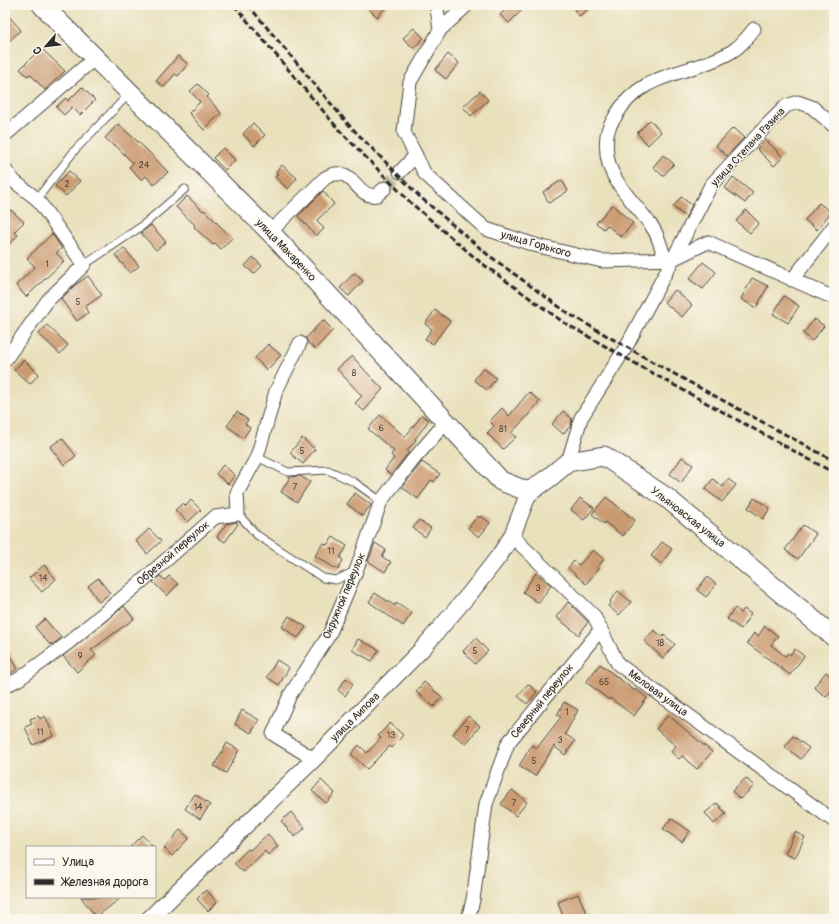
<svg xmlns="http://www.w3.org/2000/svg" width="839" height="924" font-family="Pangolin,sans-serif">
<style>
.building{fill:#ca9a71}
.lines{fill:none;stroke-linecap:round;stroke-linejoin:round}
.minor-tunnel{stroke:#c3bc9f;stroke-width:13;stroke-dasharray:13 6;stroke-linecap:butt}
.service-casing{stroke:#484641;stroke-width:9}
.minor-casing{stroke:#484641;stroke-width:15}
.tertiary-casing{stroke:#484641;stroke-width:18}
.secondary-casing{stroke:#484641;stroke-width:21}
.service{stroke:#fff;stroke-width:7}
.minor{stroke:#fff;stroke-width:13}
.tertiary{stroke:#fff;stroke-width:16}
.secondary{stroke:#fff;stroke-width:19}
.rail{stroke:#2b2b2b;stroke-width:3;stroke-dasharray:6 3;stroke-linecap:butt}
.labels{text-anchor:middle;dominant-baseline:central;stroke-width:3;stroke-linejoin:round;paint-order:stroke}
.number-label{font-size:9px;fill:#53473c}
.street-label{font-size:11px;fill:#2b2b2b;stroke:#fbf7ec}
</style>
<rect width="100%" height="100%" fill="#fbf7ec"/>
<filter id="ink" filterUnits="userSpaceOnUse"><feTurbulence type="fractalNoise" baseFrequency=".025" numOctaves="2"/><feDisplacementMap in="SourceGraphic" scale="8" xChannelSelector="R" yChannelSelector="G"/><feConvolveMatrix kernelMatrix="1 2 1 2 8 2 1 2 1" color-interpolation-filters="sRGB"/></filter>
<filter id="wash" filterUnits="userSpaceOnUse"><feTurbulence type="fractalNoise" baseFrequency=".012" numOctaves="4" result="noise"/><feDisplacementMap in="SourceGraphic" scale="16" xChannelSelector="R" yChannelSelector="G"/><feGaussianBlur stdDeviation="0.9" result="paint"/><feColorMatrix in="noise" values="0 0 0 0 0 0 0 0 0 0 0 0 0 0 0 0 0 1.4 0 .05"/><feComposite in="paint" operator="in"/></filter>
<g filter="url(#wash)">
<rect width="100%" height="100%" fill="#e9e0bc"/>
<g id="blocks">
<path class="building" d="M365 5H388L377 17Z
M510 5H517L522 10 509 23 500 15Z
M571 5H594L579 16Z
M5 12 21 30 5 45Z
M414 28 424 38 413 48 403 38Z
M41 48 65 71 45 90 30 74 27 76 20 69Z
M448 54 459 63 446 79 435 70Z
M178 56 188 64 178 76 175 74 164 87 156 81Z
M198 84 209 95 207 97 221 113 204 130 189 113 200 102 190 91Z
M82 87 95 100 80 115 72 107 64 115 56 107 66 98 68 101Z
M480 91 488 100 471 116 463 107Z
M650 120 661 132 648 145 637 133Z
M253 123 265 135 254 146 243 134Z
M118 124 146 149 168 172 154 185 146 176 142 180 129 167 133 163 115 145 114 146 105 138Z
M733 128 744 138 727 156 716 146Z
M766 140 783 157 774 166 757 149Z
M223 148 235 160 225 170 213 158Z
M663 155 674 164 663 176 653 167Z
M282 165 297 178 288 189 275 177 278 174 276 172Z
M69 171 80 181 66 196 55 186Z
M733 177 753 193 745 203 725 188Z
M562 180 568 191 549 203 543 192Z
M323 191 334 204 317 220 324 229 316 236 298 216Z
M187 196 203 211 204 210 232 238 221 249 215 243 213 245 194 227 195 225 176 207Z
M681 197 692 205 686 217 673 207Z
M819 203 831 212 817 230 805 220Z
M612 205 633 223 621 237 607 225 604 229 596 223Z
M11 210 24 222 14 232 18 235 5 249V216Z
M746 210 759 223 750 233 736 221Z
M151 225 166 242 156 250 141 233Z
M52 234 62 248 56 253 64 261 26 297 16 285 35 267 27 258Z
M124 248 139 266 130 273 115 255Z
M253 257 262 266 254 274 245 266Z
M703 262 716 272 703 289 689 279Z
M354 273 363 281 349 296 340 288Z
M88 276 102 295 85 307 88 313 77 321 61 299 75 285Z
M752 278 768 286 756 308 741 299Z
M675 290 692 305 682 317 664 302Z
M784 296 799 306 788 323 773 314Z
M435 310 450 321 433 344 425 339 432 329 425 324Z
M815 319 824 326 812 341 803 333Z
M323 320 333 330 315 349 308 343 306 338Z
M47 325 68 345 60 354 39 334Z
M268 344 281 355 267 370 255 358Z
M352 356 371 377 383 389 364 411 355 403 362 396 337 369Z
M24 360 39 374 30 384 14 370Z
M483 368 496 378 487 390 474 380Z
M529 392 540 401 523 421 511 433 516 437 503 449 487 433 494 426 490 421 502 408 509 416Z
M563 411 572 419 571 425 563 434 552 424Z
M237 412 248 420 245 424 250 428 243 438 227 426Z
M380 415 405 437 422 415 429 420 415 439 416 440 407 451 409 452 391 475 385 470 394 458 391 455 394 451 368 429Z
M62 438 76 456 64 465 50 447Z
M302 438 315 449 303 464 290 453Z
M682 457 693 465 681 483 670 474Z
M422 462 440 474 434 482 431 480 418 499 402 487Z
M223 465 235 475 228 484 216 474Z
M300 476 310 482 297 502 281 492 290 477Z
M713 479 723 487 728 479 736 485 722 502 705 489Z
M355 493 371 505 362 516 347 504Z
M606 497 635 520 623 536 605 522 604 524 592 514Z
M580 498 594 508 584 520 571 510Z
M754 498 770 508 763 519 748 508Z
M191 500 201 510 188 522 175 510 183 503 186 506Z
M478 516 480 518 481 516 490 523 479 537 468 528Z
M419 520 431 528 425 537 413 528Z
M235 522 238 524 225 542 217 537 226 524Z
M803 525 816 534 798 559 785 550Z
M149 529 161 541 147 554 136 541Z
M333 537 347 546 340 558 343 560 338 570 315 556 323 543 327 545Z
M662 542 672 549 661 564 651 556Z
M375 543 386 550 382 557 391 562 385 572 368 561Z
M593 550 604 559 598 567 599 568 586 584 568 568 574 561 579 565Z
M44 565 56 579 42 592 29 578Z
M536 573 551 585 539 603 523 592Z
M160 576 165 580 169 576 178 584 167 596 153 582Z
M707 577 716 584 706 597 697 590Z
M98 578 110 593 99 602 88 586Z
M618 591 631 602 619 615 608 606 611 602 610 601Z
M375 593 395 606 396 603 412 613 403 626 369 602Z
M568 602 588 622 579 635 556 617Z
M124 606 134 619 91 650 96 655 77 672 63 656Z
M735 608 741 613 744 609 751 614 741 629 727 619Z
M289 616 306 627 298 638 282 627Z
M45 619 61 638 52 645 51 643 50 645 35 627Z
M765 626 778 636 771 645 785 656 788 653 790 655 795 649 804 656 790 675 747 643 754 633 758 636Z
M654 630 663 637 664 635 675 644 663 658 644 641Z
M476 638 488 651 475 664 463 651Z
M358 639 379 650 372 661 352 650Z
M5 645 18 669 5 676Z
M277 660 289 668 279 685 267 677Z
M600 664 635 691 636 689 647 698 634 716 610 698 609 700 586 682Z
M826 672 834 679V687L826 697 814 687Z
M346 678 353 684 345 696 338 690Z
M424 682 442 697 434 707 416 692Z
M528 684 537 692 527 704 518 696Z
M564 702 578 710 565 734 575 741 565 755 554 746 535 776 519 766 532 745 537 748 561 717 557 715Z
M242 710 259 720 251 733 235 724Z
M668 715 712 752 697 769 682 756 679 759 671 752 676 746 656 729Z
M38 716 40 719 45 716 54 736 33 745 25 727 32 724 30 719Z
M468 716 480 726 466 744 453 734Z
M390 723 403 735 392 748 390 746 367 769 351 754 359 745 367 753 381 738 378 736Z
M793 736 809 748 801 759 785 747Z
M227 743 239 750 226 773 214 766Z
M746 778 754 786 740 799 732 791Z
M321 780 335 793 326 803 312 791Z
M512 790 527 802 516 816 501 804Z
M195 794 210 805 200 819 185 809Z
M717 803 726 814 714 824 705 813Z
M291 812 305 828 295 837 281 821Z
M671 818 690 831 682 842 663 829Z
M180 830 189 838 172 856 164 848Z
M795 832 805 837 795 858 785 854Z
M268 834 278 846 268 855 265 851 243 872 234 863 248 849 250 850Z
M142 835 154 847H130Z
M206 890 217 902 208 911 197 899Z
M578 894 587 914 573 919H564L558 902Z
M81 897H122L96 917Z"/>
</g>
</g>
<g filter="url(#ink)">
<use href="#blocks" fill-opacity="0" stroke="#484641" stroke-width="1"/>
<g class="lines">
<path class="minor-tunnel" d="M385 188 400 172"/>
<g class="service-casing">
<path id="service" d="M37 199 75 150 129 94
M84 265 142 226 185 189
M257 457 288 472 328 470 354 482 381 501
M238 514 257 535 323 578 336 580 355 571"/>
</g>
<g class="minor-casing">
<path id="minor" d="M435 5 437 8 440 30 410 82 404 132 425 174 486 229 538 246 602 261 673 259 708 242 834 298
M440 30 467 5
M5 135 95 58
M5 170 15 182 37 199 84 265 48 300 5 360
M400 172 416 155
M270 232 325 178C354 161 355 200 377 195L385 188
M665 260C662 250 659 237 653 228 640 209 615 186 609 164 606 154 605 138 609 128 610 124 613 121 615 117 641 70 690 76 731 52 741 46 747 38 754 29
M792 280 834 226
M568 462 581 418 626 347 673 259 711 185 767 125 786 106 798 102 812 107 834 126
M512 536 594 616 618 664 834 821
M5 686 19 679 68 643 141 582 215 517 238 514 237 493 257 457 276 391 300 343
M314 759 273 734 290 695 329 635 356 571 381 501 413 460 446 422
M468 919 473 900 486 804 508 743 601 629"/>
</g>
<g class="tertiary-casing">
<path id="tertiary" d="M149 919 314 759 423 648 471 592 499 556 512 536 529 492"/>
</g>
<g class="secondary-casing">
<path id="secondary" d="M42 5 270 232 501 481 529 492 550 477 568 462 604 456 667 498 834 637"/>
</g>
<use href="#service" class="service"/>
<use href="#minor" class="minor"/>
<use href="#tertiary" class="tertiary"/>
<use href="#secondary" class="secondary"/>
<path class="rail" d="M234 5 340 131 411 203 480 262 563 322 652 373 834 473
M248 5 348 124 419 196 487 254 569 314 658 365 834 461"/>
</g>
</g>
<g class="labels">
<g class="number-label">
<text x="144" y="165">24</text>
<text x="67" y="184">2</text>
<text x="47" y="264">1</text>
<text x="78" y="302">5</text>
<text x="354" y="373">8</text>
<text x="381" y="428">6</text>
<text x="503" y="429">81</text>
<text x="302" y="451">5</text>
<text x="295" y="487">7</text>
<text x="331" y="551">11</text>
<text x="43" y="578">14</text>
<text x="538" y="588">3</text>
<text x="660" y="643">18</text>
<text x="475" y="651">5</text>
<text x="80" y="656">9</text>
<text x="604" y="682">65</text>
<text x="567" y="712">1</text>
<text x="467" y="730">7</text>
<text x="40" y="732">11</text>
<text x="391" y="735">13</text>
<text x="560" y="740">3</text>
<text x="534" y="761">5</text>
<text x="514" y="803">7</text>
<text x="198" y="807">14</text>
</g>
<g class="street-label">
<text transform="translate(748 147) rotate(-47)">улица Степана Разина</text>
<text transform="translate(536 244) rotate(16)">улица Горького</text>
<text transform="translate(286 250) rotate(46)">улица Макаренко</text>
<text transform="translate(688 517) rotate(38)">Ульяновская улица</text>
<text transform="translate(173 553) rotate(-41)">Обрезной переулок</text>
<text transform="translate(344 596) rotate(-67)">Окружной переулок</text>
<text transform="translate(658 693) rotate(36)">Меловая улица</text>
<text transform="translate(542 701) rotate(-51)">Северный переулок</text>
<text transform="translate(355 717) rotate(-45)">улица Аипова</text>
</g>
</g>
<rect width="839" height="924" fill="none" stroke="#fbf7ec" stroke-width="20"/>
<rect x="26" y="846" width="130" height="52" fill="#fbf7ec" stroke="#a8a59f"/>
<rect x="34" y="859" width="20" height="6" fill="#ffffff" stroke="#a8a59f"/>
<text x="62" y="866" font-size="12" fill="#2b2b2b">Улица</text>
<rect x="34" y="879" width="20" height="6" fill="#2b2b2b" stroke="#a8a59f"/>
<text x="62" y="886" font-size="12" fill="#2b2b2b">Железная дорога</text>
<g transform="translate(46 46) rotate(242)" stroke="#fbf7ec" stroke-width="3" paint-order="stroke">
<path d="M0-3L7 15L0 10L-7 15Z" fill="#2b2b2b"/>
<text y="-6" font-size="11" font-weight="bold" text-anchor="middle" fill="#2b2b2b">С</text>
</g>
</svg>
